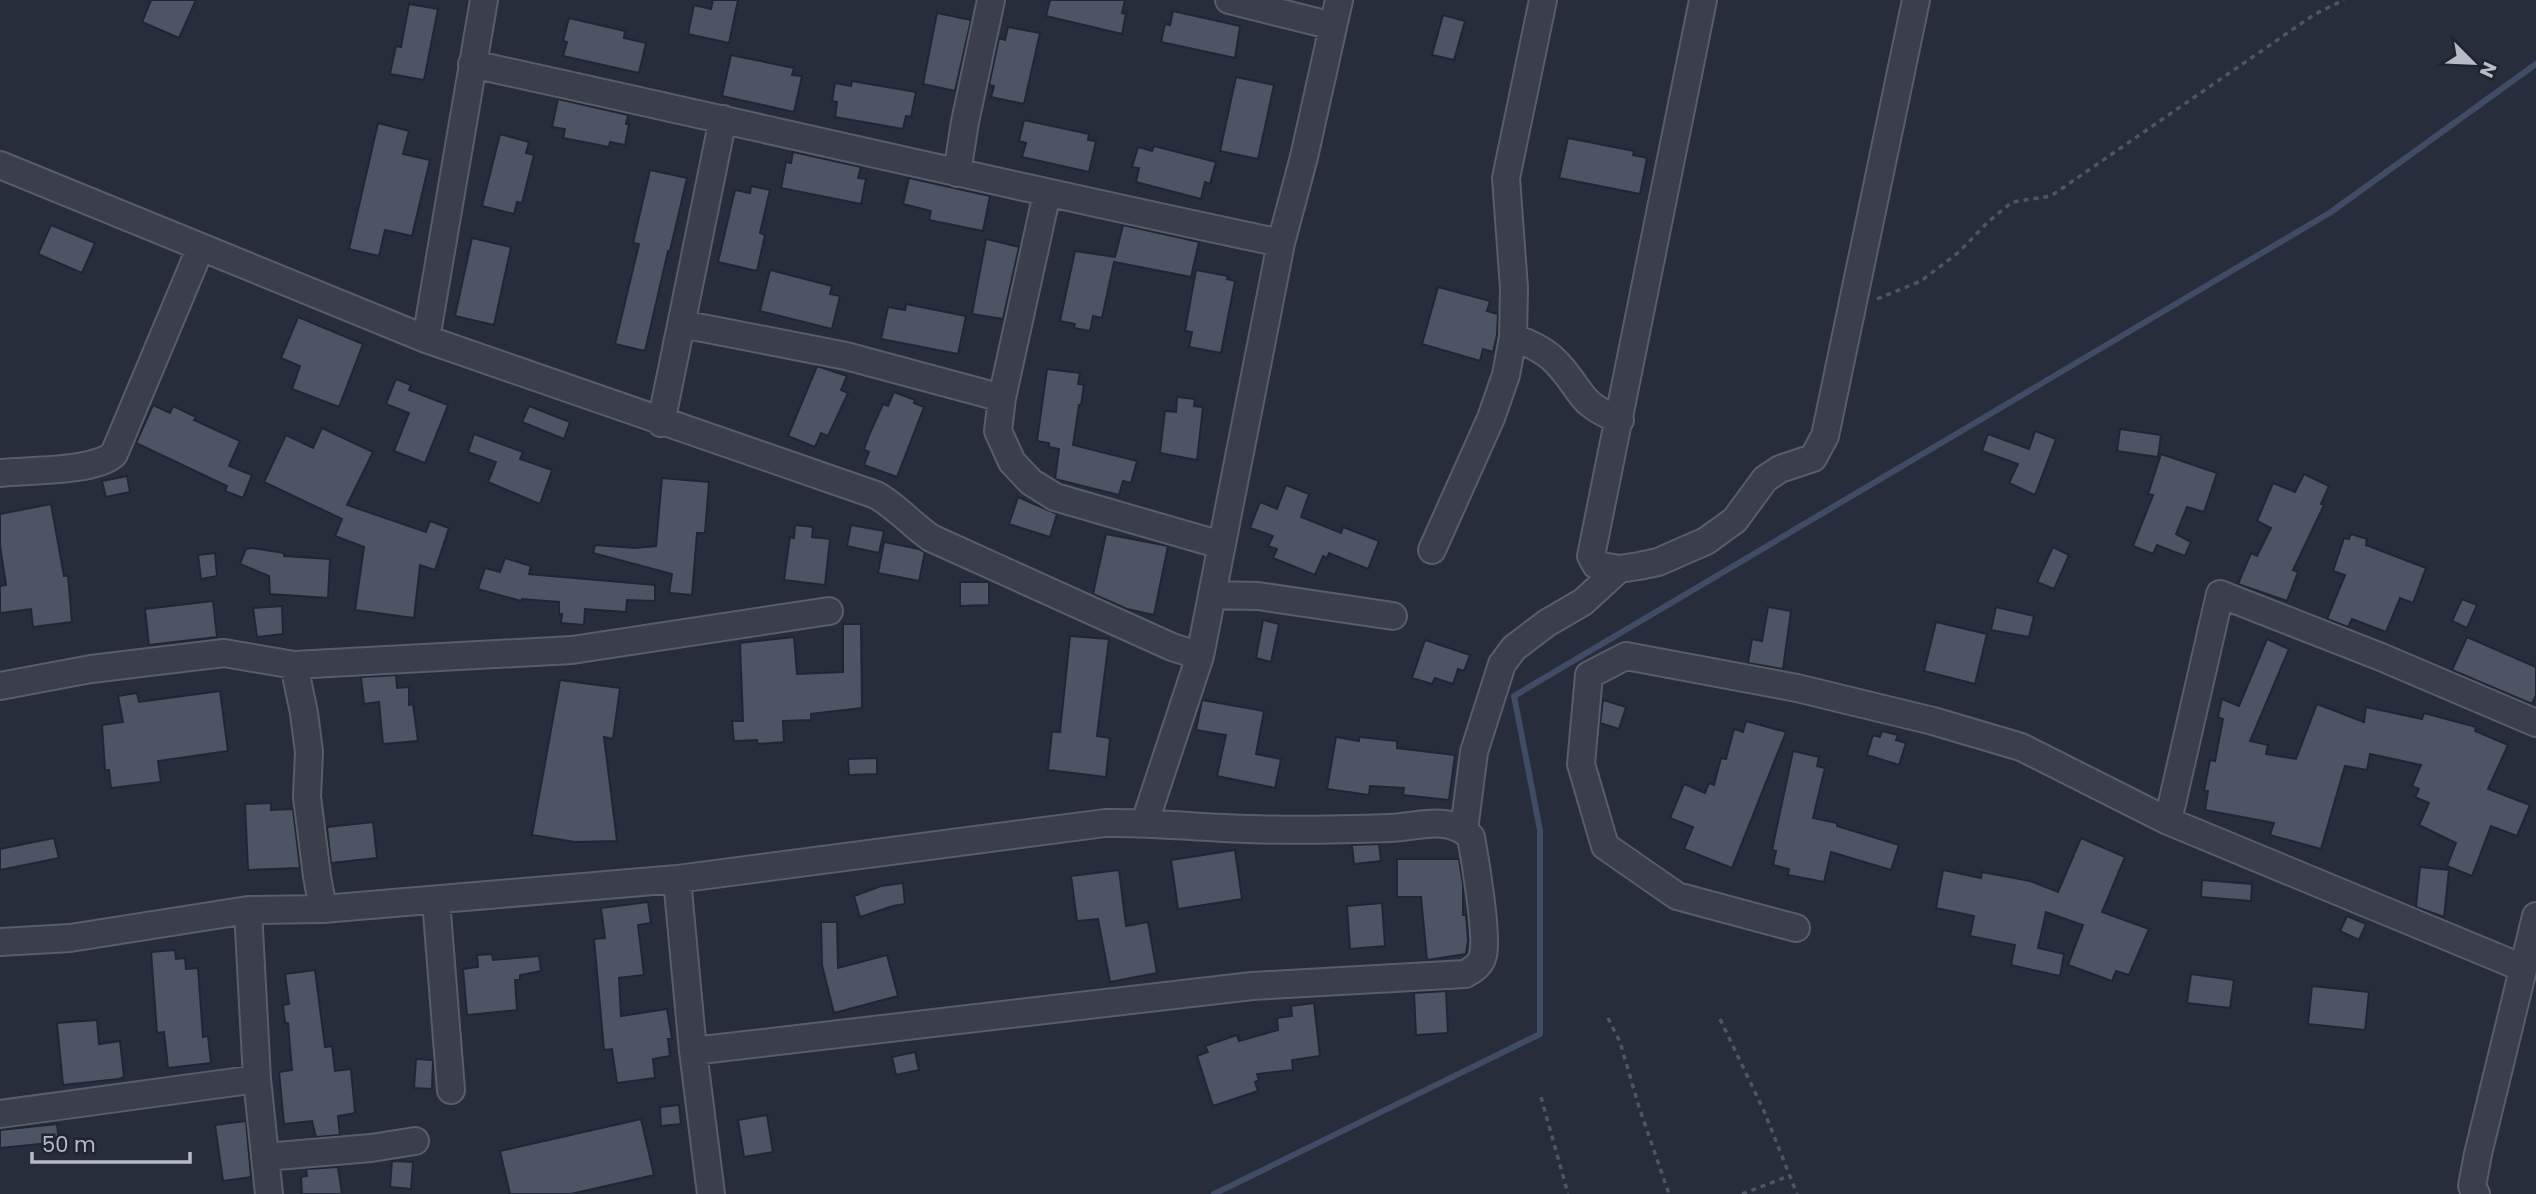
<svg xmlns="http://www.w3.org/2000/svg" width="2536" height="1194" font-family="Poppins,sans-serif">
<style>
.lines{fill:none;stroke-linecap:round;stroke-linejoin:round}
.stream{stroke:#404b64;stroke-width:6}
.building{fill:#4d5463;stroke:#212632;stroke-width:2}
.minor-casing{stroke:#585d69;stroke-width:30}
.path{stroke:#4b595d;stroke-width:3.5;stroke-dasharray:5 5;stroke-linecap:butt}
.minor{stroke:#3a3f4b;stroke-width:26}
</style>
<rect width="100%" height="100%" fill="#272d3b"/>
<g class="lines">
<path class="stream" d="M1214 1194 1540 1034V830L1514 696 2331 212 2536 64"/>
</g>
<path class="building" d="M151 0H196L179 38 142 22Z
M713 0H738L729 43 688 34 694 5 711 9Z
M1050 0H1125L1122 13 1126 14 1122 34 1046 16Z
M409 4 438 9 424 80 390 74 396 46 401 47Z
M1173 11 1240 26 1235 58 1161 42 1165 24 1170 25Z
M937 13 971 20 955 91 923 84Z
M1443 15 1465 21 1454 60 1432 55Z
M569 18 625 31 624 38 646 43 639 73 563 56 567 42 563 41Z
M1008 27 1040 33 1024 104 991 97 994 86 989 85 999 38 1005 40Z
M731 55 794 68 792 75 802 76 794 112 722 96Z
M1236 77 1274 85 1258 159 1220 151Z
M852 81 916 92 911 117 906 116 903 129 835 117 837 102 832 101 835 83 851 86Z
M558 99 628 115 626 124H629L625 145 610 142 609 147 563 138 565 129 552 127Z
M1024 120 1089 134 1088 140 1096 141 1089 172 1022 157 1026 143 1019 141Z
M378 123 409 131 403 154 430 160 412 236 385 230 379 256 349 249Z
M500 134 529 142 526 153 534 155 522 203 517 202 514 214 482 206Z
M1568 138 1634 151 1633 155 1647 158 1640 194 1559 178Z
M1154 146 1216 162 1210 184 1205 182 1201 199 1136 182 1139 168 1132 167 1138 147 1152 151Z
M793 152 861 167 858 178 866 179 861 204 781 188 786 162 791 163Z
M650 170 687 178 670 251H668L645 351 615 344 639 244 633 243Z
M909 178 990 196 983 231 929 220 931 211 903 204Z
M751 186 770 190 760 233 765 235 757 271 718 262 735 190 750 193Z
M51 225 95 243 82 273 38 254Z
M1123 225 1199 242 1191 277 1114 262 1102 318 1093 316 1090 331 1074 328 1075 324 1060 321 1075 251 1115 257Z
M472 238 511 247 494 325 455 316Z
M986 239 1019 247 1003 319 972 314Z
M770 270 832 286 830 294 840 296 832 329 760 311Z
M1196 270 1228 276 1227 279 1235 281 1221 353 1189 347 1192 332 1185 331Z
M1438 287 1490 301 1487 311 1498 314 1497 335 1493 352 1483 349 1480 361 1422 344Z
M906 304 966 316 958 354 881 339 888 307 905 310Z
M298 317 363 344 339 407 292 389 300 366 281 358Z
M817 366 847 376 841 390 848 393 828 436 821 433 815 447 788 436Z
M1047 369 1080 373 1078 384 1084 385 1081 405H1079L1073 445 1137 461 1131 483 1123 481 1119 495 1055 479 1059 449 1049 447V443L1037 441Z
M396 379 411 385 409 390 448 405 425 463 394 451 409 413 386 404Z
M894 392 915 400 914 403 924 407 897 477 864 465 869 452 864 449 870 433 883 404 888 406Z
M1177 397 1195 399 1194 406 1203 407 1197 460 1160 453 1165 411 1176 412Z
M153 405 170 413 173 406 196 417 194 420 240 441 229 466 252 475 243 498 225 491 227 486 136 443Z
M529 406 570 422 564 439 522 422Z
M322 428 373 452 347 505 426 532 430 521 449 528 435 570 420 565 414 618 355 610 364 547 335 536 342 519 264 482 286 435 313 448Z
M2120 429 2161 435 2158 457 2117 451Z
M2035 431 2056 439 2035 495 2009 483 2018 464 1982 451 1988 434 2029 449Z
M474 434 523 452 520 459 552 470 540 504 488 482 496 462 468 452Z
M2161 454 2217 473 2204 512 2187 507 2176 534 2191 542 2185 556 2157 545 2153 554 2133 546 2153 495 2148 494Z
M2304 474 2329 486 2321 504 2324 505 2293 570 2298 572 2287 601 2238 584 2251 553 2257 556 2271 528 2257 521 2273 483 2295 492Z
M127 476 130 492 106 497 102 481Z
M662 478 709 482 705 533H697L692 595 669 593 672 574 593 553 595 545 635 548 656 546Z
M1286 485 1309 494 1301 517 1341 533 1343 527 1379 541 1368 569 1329 553 1327 558 1323 556 1315 575 1273 558 1277 549 1268 546 1273 536 1250 528 1260 502 1277 509Z
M1018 497 1057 514 1050 537 1009 524Z
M51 504 64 576 68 575 72 622 33 627 31 609 0 613V586L6 585 0 546V514Z
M795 525 813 527 812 537 830 539 825 585 784 580 790 537 794 538Z
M851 525 884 531 879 553 847 546Z
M1106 534 1168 546 1154 615 1127 609 1093 594Z
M2351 534 2367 539 2366 545 2426 568 2413 603 2400 598 2386 632 2352 619 2348 627 2327 619 2345 575 2333 571 2344 538 2349 539Z
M884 542 919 549 925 552 919 581 878 573Z
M2053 547 2069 555 2054 589 2037 582Z
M253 548 284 553V556L330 559 328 598 270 594 269 576 240 564 246 549Z
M215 553 217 576 201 579 198 555Z
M505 558 531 566 529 574 655 585V601L627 600 626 612 585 609 584 625 561 623 562 614H559V602L522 599 521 601 478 589 485 568 500 572Z
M960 582H989V605L960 606Z
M2462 599 2477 605 2467 628 2452 621Z
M213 601 217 637 149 645 145 609Z
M282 606 283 634 257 637 253 608Z
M1768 607 1791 611 1783 669 1748 663 1752 639 1762 641Z
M1996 607 2034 616 2029 637 1991 630Z
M1263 620 1279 624 1271 662 1256 658Z
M1936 622 1987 634 1975 684 1924 671Z
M843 624H861L862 708 811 714V720L783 721 784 742 758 744 757 740 734 741 732 721H743L740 643 794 637 797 674 843 672Z
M1070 636 1109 639 1097 736 1110 738 1106 777 1048 770 1052 732H1060Z
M2467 637 2536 667V695L2532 704 2452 670Z
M2267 639 2289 649 2250 741 2268 745 2266 754 2296 759 2317 704 2364 722 2366 707 2422 719 2424 713 2476 727 2475 731 2508 745 2488 789 2530 805 2517 836 2491 826 2472 876 2447 866 2456 843 2419 825 2429 803 2415 797 2419 789 2412 786 2421 765 2370 754 2367 770 2345 766 2321 849 2270 835 2274 823 2205 810 2208 791H2204L2210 760 2215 761 2223 719 2218 717 2222 699 2239 706Z
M1425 640 1470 655 1464 671 1458 669 1453 684 1435 678 1432 684 1412 678Z
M396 675 397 688 409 687V705L413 704 418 741 383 744 379 702 364 704 361 677Z
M560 680 620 688 613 739 604 737 617 841 575 842 532 835Z
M220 691 228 751 158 761 161 782 111 788 109 770H105L102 725 123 722 118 696 137 693 139 702Z
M1202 700 1264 711 1256 754 1281 759 1275 788 1217 776 1226 735 1196 730Z
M1603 700 1626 707 1619 729 1600 723Z
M1746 721 1786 732 1732 868 1684 849 1693 827 1670 818 1684 784 1705 793 1709 783 1714 785 1721 758 1726 759 1734 729 1743 732Z
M1882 731 1898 735 1896 740 1906 743 1899 765 1867 755 1873 735 1880 737Z
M1336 737 1359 741V737L1397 741V748L1455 755 1449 800 1403 795 1404 788 1370 786 1369 795 1327 789Z
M1793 751 1819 757 1817 766 1825 768 1813 818 1837 823V826L1899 845 1891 870 1831 852 1824 882 1788 875 1789 869 1773 865 1776 851 1772 850Z
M877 758V774L849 775 848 759Z
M271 803V810L293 809 300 868 248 870 245 804Z
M373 822 377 858 331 863 327 827Z
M54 838 59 858 0 870V849Z
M2081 838 2125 857 2102 912 2149 929 2129 975 2116 971 2112 981 2068 965 2083 925 2046 912 2038 948 2064 954 2060 976 2011 965 2015 945 1970 936 1974 916 1936 908 1943 870 1981 878 1982 872 2030 881 2058 892Z
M1379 844 1381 861 1354 864 1352 845Z
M1235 850 1242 899 1178 909 1171 860Z
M1397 859H1459L1463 884V915H1466L1468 940 1466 954 1427 960 1421 897H1397Z
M2420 867 2449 870 2444 917 2416 907Z
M1119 870 1126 926 1148 922 1157 973 1110 982 1098 919 1077 921 1071 876Z
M2202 880 2252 884 2251 901 2201 897Z
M903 883 905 904 893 906 860 917 854 896 881 886Z
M648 902 651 923 638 925 644 975 619 978 621 1016 667 1009 672 1039H668L670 1056 653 1059 655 1078 617 1083 612 1049 604 1050 594 939 605 938 601 908Z
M1382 903 1385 946 1350 949 1347 906Z
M2347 916 2366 924 2359 940 2340 931Z
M821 922H837L838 968 887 955 898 996 834 1013 822 965Z
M175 950 176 959 185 958 186 969 198 968 203 1037 208 1036 211 1063 168 1068 164 1032 157 1033 151 952Z
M492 954 493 960 539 956 541 971 520 975V980H515L517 1010 467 1015 463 969 478 967 477 955Z
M315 970 325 1047 332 1046 335 1071 351 1069 355 1113 338 1116 340 1135 316 1137 312 1121 284 1124 279 1072 292 1070 288 1023H285L283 1005 289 1004 285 974Z
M2191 974 2234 980 2230 1008 2187 1003Z
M2312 986 2369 992 2365 1030 2308 1024Z
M1446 991 1448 1033 1416 1035 1414 993Z
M1314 1003 1320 1056 1292 1060 1293 1070 1257 1074 1259 1080 1255 1082 1258 1091 1213 1106 1197 1056 1208 1052 1205 1046 1237 1035 1239 1041 1278 1030 1277 1018 1292 1016 1291 1006Z
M97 1020 99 1044 120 1041 124 1077 119 1079 63 1085 57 1023Z
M915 1052 919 1070 896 1075 892 1057Z
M416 1059 433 1060 432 1089 414 1088Z
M679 1105 681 1124 661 1126 660 1107Z
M767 1115 773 1152 744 1157 738 1120Z
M641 1119 654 1175 571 1194H510L500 1151Z
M246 1121 251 1177 223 1181 215 1125Z
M57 1124 59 1142 0 1148V1130Z
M392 1161 413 1162 411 1189 390 1187Z
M338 1167 342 1194H302L301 1177 307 1176 306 1169Z"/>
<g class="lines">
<g class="minor-casing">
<path id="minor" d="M1229 0 1333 26
M1703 0 1591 556 1596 565 1619 569 1639 566 1658 562 1706 541 1735 520 1765 479 1780 469 1813 458 1825 436 1916 0
M472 64C742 123 1011 186 1281 243
M0 165 426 339 876 495C896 506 912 525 931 538L1172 647 1200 656
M957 173 965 122 991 0
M1047 193 1002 398 998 431 1012 462 1031 482 1055 497 1221 545
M682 324 846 356 1002 398
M1513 337C1528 343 1545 350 1556 362 1584 391 1576 403 1620 420
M426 339 484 0
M661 423 723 119
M0 473C28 470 95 472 114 454L200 249
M1432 550 1491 418 1506 375 1513 337 1514 288 1506 178 1543 0
M1212 595 1258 596 1393 616
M294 665 304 713 309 752 307 797 317 876 323 909
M0 686 91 669 224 653 294 665 572 650 829 611
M2168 821 2220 594 2381 657 2536 723
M1145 822 1200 656 1281 243 1304 157 1339 0
M1464 830 1474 752 1502 664 1514 648 1547 623 1583 602 1619 569
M677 879 693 1051 711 1194
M436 900 451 1090
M248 910 257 1079 269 1194
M1796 928 1677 896 1605 846 1581 764 1589 675 1626 656 1797 688 1933 721 2021 747 2168 821 2523 968
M0 942 70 938 248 910 323 909 677 879 1105 823C1145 822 1183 826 1223 828 1278 831 1335 830 1390 828 1419 827 1448 814 1471 837 1475 859 1488 936 1483 955 1481 965 1473 970 1465 974L1252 986 693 1051
M0 1114 257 1079
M265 1157 371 1148 415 1141
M2476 1194 2472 1186 2478 1154 2536 916"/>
</g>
<path class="path" d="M1877 299 1921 281 1959 252 1988 222 2012 202 2051 196 2315 14 2344 0
M1608 1018 1620 1042 1639 1107 1669 1194
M1720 1019 1764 1111 1797 1194
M1541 1097 1568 1194
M1742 1194 1789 1176"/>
<use href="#minor" class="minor"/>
</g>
<g transform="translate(2473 63) rotate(114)" stroke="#1f2430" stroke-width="5" paint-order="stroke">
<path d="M0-5L12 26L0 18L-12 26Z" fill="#b6bbc6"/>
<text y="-10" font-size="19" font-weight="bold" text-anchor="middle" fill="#b6bbc6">N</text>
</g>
<path d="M32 1152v10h158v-10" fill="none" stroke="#b6bbc6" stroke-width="3.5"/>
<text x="42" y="1152" font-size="21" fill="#b6bbc6" stroke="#1f2430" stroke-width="5" paint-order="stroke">50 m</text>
</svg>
